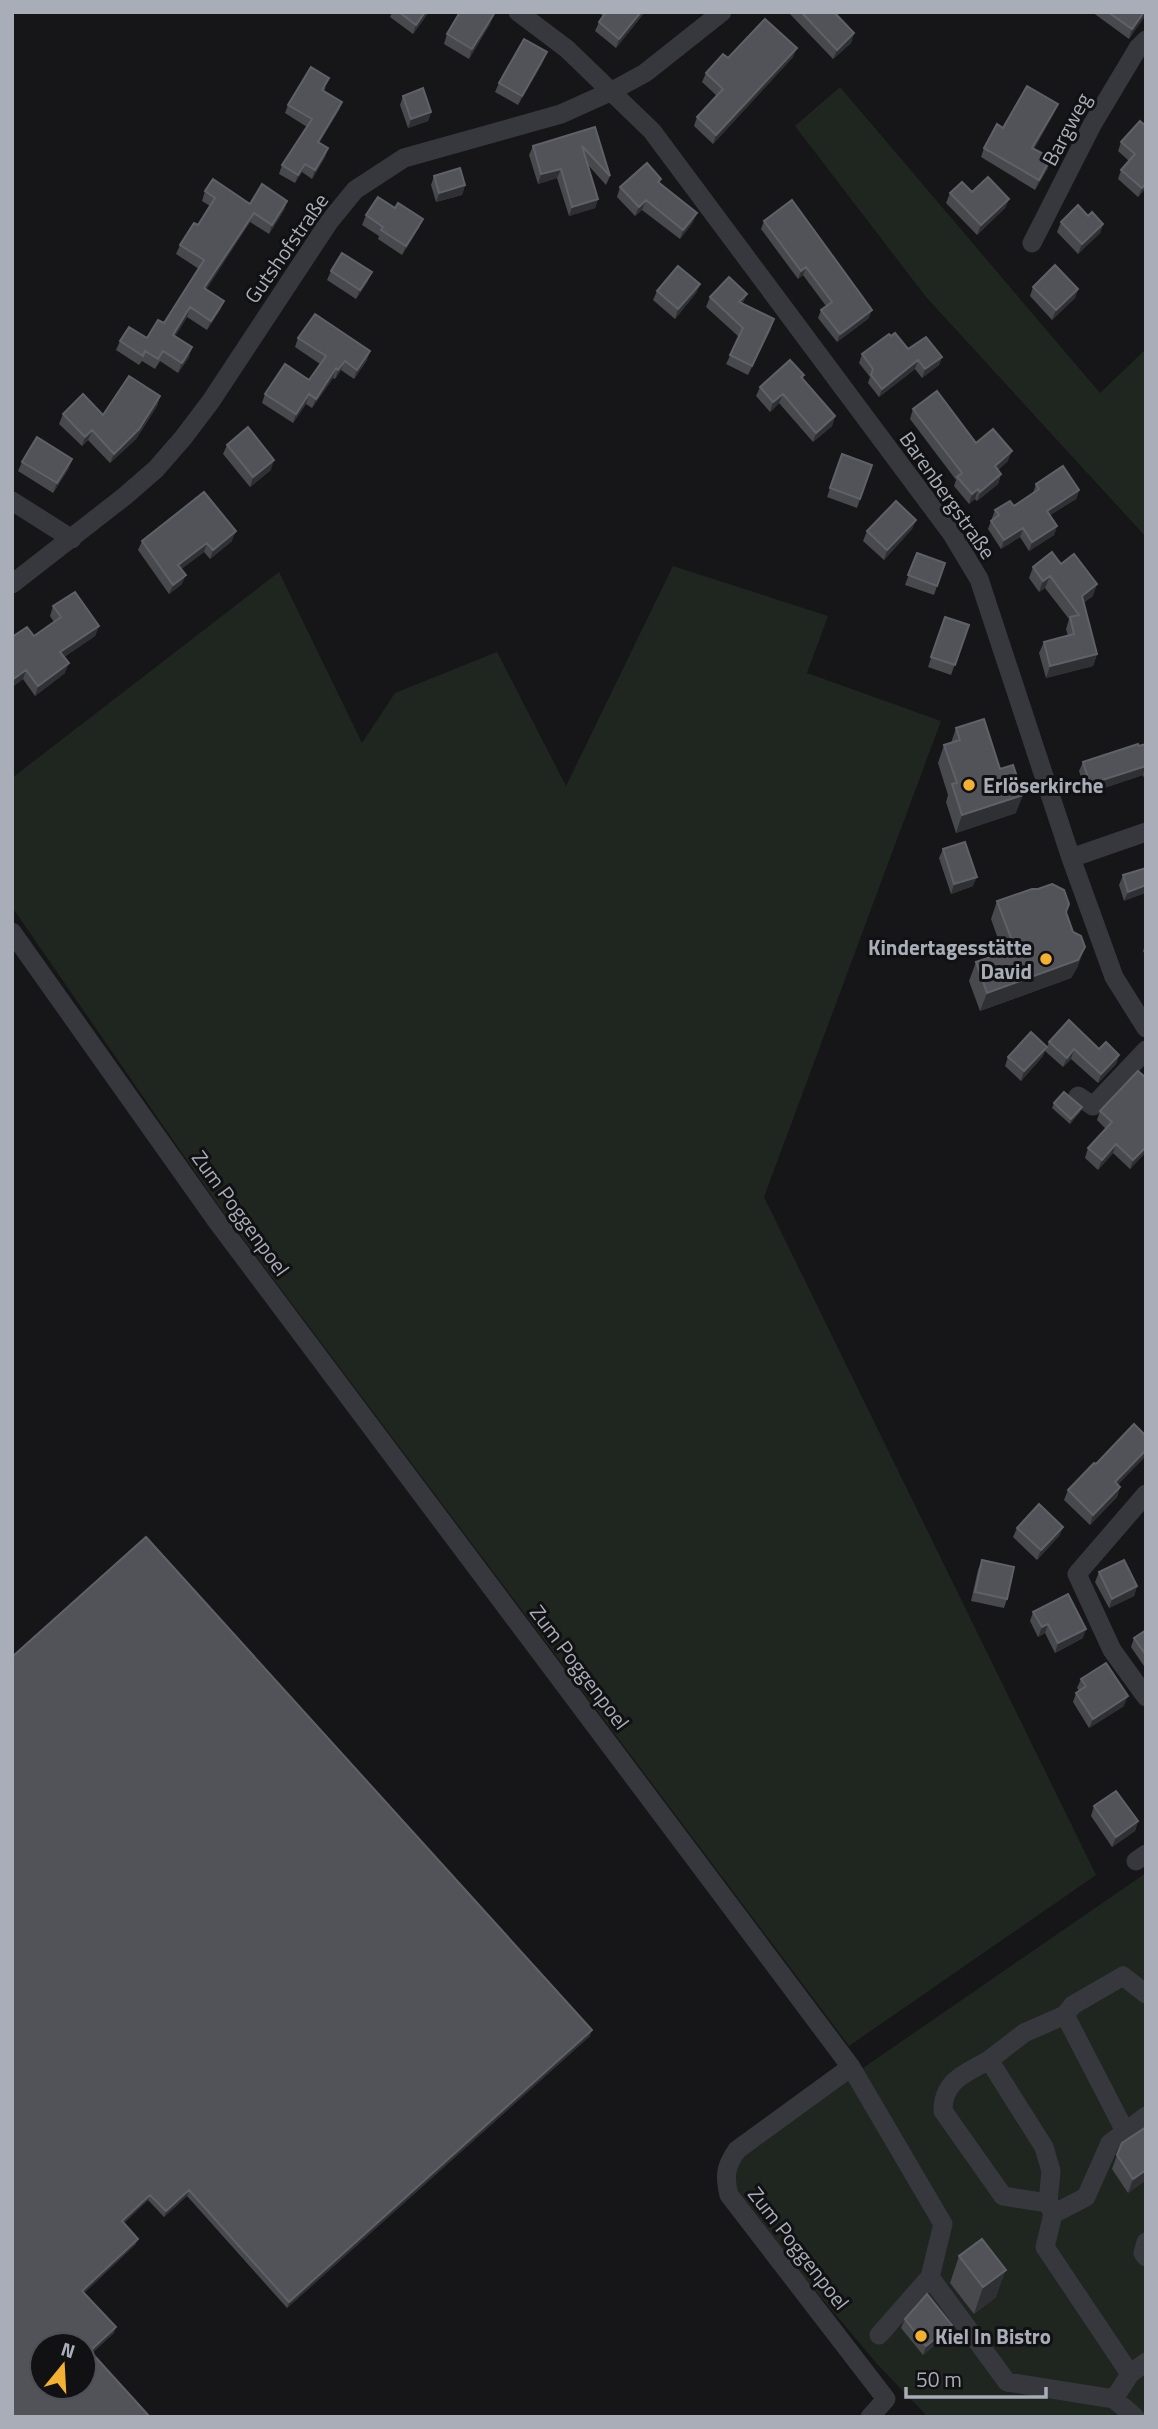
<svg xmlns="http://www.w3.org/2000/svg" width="1158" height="2429" font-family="'Titillium Web',sans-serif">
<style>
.green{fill:#1e261f}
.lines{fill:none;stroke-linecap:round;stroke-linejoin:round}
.minor{stroke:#37383d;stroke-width:19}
.wall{fill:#47494d}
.shaded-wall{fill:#2f3033}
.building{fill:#525359;stroke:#5f6168;stroke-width:2;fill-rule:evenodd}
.poi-dot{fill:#f2b134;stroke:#111113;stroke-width:2.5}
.labels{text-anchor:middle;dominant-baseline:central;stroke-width:6;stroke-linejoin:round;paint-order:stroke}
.street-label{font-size:21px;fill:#a8adb8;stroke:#111113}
.poi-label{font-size:21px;font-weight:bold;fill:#a8adb8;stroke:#111113;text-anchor:start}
</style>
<rect width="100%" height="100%" fill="#161618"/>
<path class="green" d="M840 87 1100 393 1146 349V537L926 297 795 126Z
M673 566 828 616 807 673 941 721 764 1197 1096 1875 849 2046 220 1208 12 907V778L279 572 362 743 395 693 497 652 566 786Z
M1146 1873V2417H928L878 2365 731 2191 741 2152Z"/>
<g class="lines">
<path class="minor" d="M518 12 567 49 652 131 952 534 979 579 1071 858 1114 977 1146 1028
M1032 243 1092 125 1138 48 1146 40
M12 501 72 539
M12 584 125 496 156 469 183 438 211 401 329 222 355 190 404 158 561 114 612 91 645 73 722 12
M1071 858 1146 832
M12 932 216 1220 851 2067 737 2150C726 2166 724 2175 729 2195L886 2399 870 2417
M1078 1096 1093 1106 1146 1050
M1146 1494 1077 1574 1112 1650 1146 1697
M1136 1861 1146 1854
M989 2060 1024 2033 1065 2015
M851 2067 943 2224 930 2277 1007 2382 1114 2399 1135 2417
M1125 2131 1065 2015 1073 2005 1123 1976 1146 1994
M1048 2203 1003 2196 943 2111C943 2080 965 2074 989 2060L1044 2147 1051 2171 1048 2203 1053 2214 1045 2247 1130 2374
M1053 2214 1086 2197 1110 2143 1146 2116
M1146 2242 1143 2253 1146 2257
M879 2335 930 2277
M1114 2399 1130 2374 1146 2362"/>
</g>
<path class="wall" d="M392 12H429L413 34 390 17Z
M598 12H645L616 48 595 31 599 22 603 16Z
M788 12H834L854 33 851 43 833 59Z
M1092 12H1146L1129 39Z
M490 24 469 59 444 44 447 34Z
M793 57 713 144 694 126 697 117 717 96 702 82 706 73 728 58Z
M543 62 518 105 495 92 499 83Z
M326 87 324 91 342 102 339 110 319 143 328 148 325 157 312 179 302 172 295 183 279 174 282 165 307 127 285 113 288 105Z
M403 96 431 112 428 121 408 128 400 105Z
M1058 104 1054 113 1034 149 1048 168 1035 190 981 157 984 148 1003 128Z
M1140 121 1146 188 1138 197 1118 179 1121 170 1129 161 1118 151 1121 142Z
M595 127 610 176 606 185 588 165 598 199 595 208 569 216 557 178 538 184 529 155 533 146Z
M434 176 465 185 462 195 436 202 431 185Z
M661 179 659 183 693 222 680 239 642 210 635 216 617 197 620 187Z
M205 191 250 204 287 201 284 210 269 234 250 222 206 289 224 301 220 310 207 330 187 317 175 336 189 357 178 373 160 361 155 369 142 361 139 365 116 350 120 341 147 338 164 323 199 269 176 254 180 245 198 225 210 206 202 201Z
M972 192 1009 199 1005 208 977 235 946 203 950 193Z
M395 208 423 219 419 228 402 255 378 239 379 236 362 225 366 215Z
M1088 216 1103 224 1100 233 1078 254 1057 232 1061 222Z
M764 221 869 318 837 342 818 318 821 310 826 306 803 275 798 279 761 229Z
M331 271 368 281 356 299 327 280Z
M700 284 696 293 675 319 653 300 657 291Z
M1033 287 1078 289 1075 298 1052 320 1030 296Z
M710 297 743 304 771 329 748 375 726 364 739 337 706 307Z
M891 336 908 349 942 357 939 365 922 378 915 369 879 397 868 383 870 377 859 363 862 354Z
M298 338 367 360 354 379 341 370 335 379 333 378 312 408 306 404 293 423 262 403 265 394 309 380 320 364 295 347Z
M804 375 803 379 835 416 832 426 813 442 779 403 770 412 756 396 760 387Z
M160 396 157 406 136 439 110 463 88 440 82 446 59 424 63 414 103 415Z
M913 409 1008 461 998 470 1001 474 998 484 977 501 975 499 969 504 954 486 956 480 910 419Z
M227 445 271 470 250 487 223 454Z
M842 454 872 465 857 508 827 497Z
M22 462 69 468 53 493 18 471Z
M1036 484 1079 490 1076 499 1050 515 1057 526 1054 535 1029 551 1020 537 1001 549 988 529 995 510 1014 506 1033 493Z
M916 520 912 529 884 560 863 541 867 531Z
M142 541H232L210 559 204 552 181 569 182 584 169 594 138 550Z
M917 553 945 563 934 595 905 585Z
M1061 564 1093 596 1083 603 1097 654 1093 666 1046 678 1039 653 1044 642 1068 636 1066 629 1069 619 1045 588 1039 592 1029 578 1033 567Z
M53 606 99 626 95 636 64 657 65 673 35 696 23 679 12 687V637L34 636 54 622 50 616Z
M945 617 969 625 951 675 928 667Z
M956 728 1000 769 1016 813 956 833 946 802 948 795 938 763 944 745 951 743Z
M1146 744V777L1144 778 1143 775 1086 794 1079 771 1083 762Z
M943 849 973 886 951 894 939 858Z
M1146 868 1124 901 1119 885 1123 875Z
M997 901 1066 912 1078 966 1071 978 980 1011 969 981 976 962 1003 953 991 919Z
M1146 943V957L1143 951Z
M1049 1042 1099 1049 1119 1055 1116 1064 1098 1083 1071 1059 1063 1067 1045 1051Z
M1043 1056 1021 1081 1005 1066 1008 1057Z
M1054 1103 1082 1107 1080 1112 1070 1124 1052 1108Z
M1100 1111 1146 1152 1130 1169 1113 1153 1098 1170 1085 1158 1088 1148 1106 1129 1097 1120Z
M1118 1485 1120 1487 1117 1497 1090 1525 1064 1500 1068 1490Z
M1063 1527 1059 1536 1037 1560 1013 1537 1017 1528Z
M982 1560 1007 1599 1004 1608 971 1601 978 1570Z
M1099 1572 1137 1586 1134 1596 1109 1608 1095 1582Z
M1033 1612 1083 1638 1055 1653 1045 1633 1038 1637 1030 1621Z
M1146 1630V1669L1131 1647 1134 1638Z
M12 1657 590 2036 287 2308 187 2196 164 2217 148 2200 124 2223 136 2244 84 2293 114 2333 92 2353 12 2417Z
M1081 1679 1124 1706 1089 1728 1073 1702 1076 1693 1079 1691 1077 1688Z
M1094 1806 1138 1821 1135 1831 1112 1847 1091 1816Z
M1146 2127V2180L1128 2193 1112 2169 1117 2155Z
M959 2256 996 2297 974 2314 950 2283Z
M905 2319 952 2325 948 2334 923 2355 901 2328Z"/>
<path class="shaded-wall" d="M425 12H429L413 34 416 25Z
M641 12H645L616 48 619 39Z
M1144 12H1146V15L1129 39 1132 29Z
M494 14 490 24 469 59 472 49Z
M854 33 851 43 833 59 837 50Z
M797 48 793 57 713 144 716 135Z
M547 52 543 62 518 105 522 96Z
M342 102 339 110 315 150 318 142Z
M1058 104 1054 113 1029 157 1032 148Z
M431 112 428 121 408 128 411 119Z
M328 148 325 157 312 179 315 170Z
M1051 158 1048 168 1035 190 1039 180Z
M305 164 302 172 295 183 298 175Z
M561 169 557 178 538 184 541 174Z
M1146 183V188L1138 197 1142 188Z
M465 185 462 195 436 202 439 193Z
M598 199 595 208 569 216 572 207Z
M1009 199 1005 208 977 235 981 225Z
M646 200 642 210 635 216 639 207Z
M287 201 284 210 269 234 272 225Z
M254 213 250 222 201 298 204 288Z
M697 213 693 222 680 239 683 230Z
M423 219 419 228 402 255 406 246Z
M1103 224 1100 233 1078 254 1082 244Z
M806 267 803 275 798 279 801 271Z
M372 272 368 281 356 299 360 290Z
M700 284 696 293 675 319 678 309Z
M1078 289 1075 298 1052 320 1056 310Z
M747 294 743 303 736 311 739 302Z
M224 301 220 310 207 330 211 321Z
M190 307 187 317 170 345 173 335Z
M872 310 869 318 837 342 840 334Z
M774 319 771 329 748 375 752 366Z
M192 347 189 357 178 373 182 363Z
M370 351 367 360 354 379 357 370Z
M942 357 939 365 922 378 925 369Z
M918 360 915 369 879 397 882 389Z
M345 361 341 370 335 379 338 370Z
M336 368 333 378 312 408 316 399Z
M309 394 306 404 293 423 296 414Z
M783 394 779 403 770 412 773 402Z
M160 396 157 406 136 439 110 463 114 454Z
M835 416 832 426 813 442 816 433Z
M92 430 88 440 82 446 85 437Z
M1012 451 1008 461 991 476 995 466Z
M72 459 69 468 53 493 57 483Z
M274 460 271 470 250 487 253 477Z
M1001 474 998 484 977 501 980 492Z
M978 489 975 499 969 504 972 494Z
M1079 490 1076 499 1044 519 1047 511Z
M916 520 912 529 884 560 887 550Z
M1057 526 1054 535 1029 551 1032 542Z
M1023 528 1020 537 1001 549 1004 540Z
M236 531 232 541 210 559 213 550Z
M207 543 204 552 175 574 178 565Z
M186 575 182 584 169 594 173 585Z
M1050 576 1045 588 1039 592 1043 581Z
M1097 584 1093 596 1077 607 1082 596Z
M99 626 95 636 57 662 60 652Z
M1097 654 1093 666 1046 678 1050 666Z
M69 663 65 673 35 696 38 686Z
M26 670 23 679 12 687V680Z
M1146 766 1143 775 1086 794 1090 784Z
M1023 795 1016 813 956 833 962 815Z
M977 877 973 886 951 894 954 884Z
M1146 885V893L1124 901 1128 892Z
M1085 947 1078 966 1071 978 980 1011 987 993Z
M1047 1047 1043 1056 1021 1081 1024 1071Z
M1074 1049 1071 1059 1063 1067 1067 1058Z
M1119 1055 1116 1064 1098 1083 1101 1074Z
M1082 1107 1080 1112 1070 1124 1071 1119Z
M1116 1144 1113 1153 1098 1170 1102 1160Z
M1146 1147V1152L1130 1169 1133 1160Z
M1146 1450V1456L1111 1492 1115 1482Z
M1120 1487 1117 1497 1090 1525 1093 1515Z
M1063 1527 1059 1536 1037 1560 1041 1550Z
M1137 1586 1134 1596 1109 1608 1112 1599Z
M1048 1624 1045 1633 1038 1637 1042 1627Z
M1086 1629 1083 1638 1055 1653 1058 1643Z
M1128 1696 1124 1706 1089 1728 1093 1719Z
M1138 1821 1135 1831 1112 1847 1116 1837Z
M592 2030 590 2036 287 2308 289 2302Z
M1146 2170V2180L1128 2193 1133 2179Z
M189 2190 187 2196 164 2217 166 2211Z
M150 2195 148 2200 120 2227 122 2221Z
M138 2239 136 2244 80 2297 82 2291Z
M1006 2270 996 2297 974 2314 983 2287Z
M952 2325 948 2334 923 2355 926 2346Z
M116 2327 114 2333 88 2356 90 2351Z"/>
<path class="building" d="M399 12H425L416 25Z
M460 12H490L494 14 472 49 447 34Z
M606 12H641L619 39 599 22Z
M801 12H834L854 33 837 50Z
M1108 12H1144L1132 29Z
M765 19 797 48 716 135 697 117 723 89 706 73 723 54 728 58Z
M524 39 547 52 522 96 499 83Z
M311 67 329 78 322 90 342 102 318 142 328 148 315 170 305 164 298 175 282 165 312 119 288 105Z
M1027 86 1058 104 1032 148 1051 158 1039 180 984 148 997 124 1003 128Z
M423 88 431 112 411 119 403 96Z
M1140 121 1146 126V183L1142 188 1121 170 1135 154 1121 142Z
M595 127 610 176 582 146 598 199 572 207 561 169 541 174 533 146Z
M647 163 661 179 658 182 697 213 683 230 646 200 639 207 620 187Z
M460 168 465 185 439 193 434 176Z
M988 177 1009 199 981 225 950 193 962 182 972 192Z
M213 179 250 204 262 184 287 201 272 225 254 213 204 288 224 301 211 321 190 307 173 335 192 347 182 363 163 351 158 359 145 351 143 356 120 341 129 327 147 338 158 320 164 323 204 260 180 245 194 223 198 225 215 198 205 191Z
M378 197 395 208 398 203 423 219 406 246 381 230 383 227 366 215Z
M792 200 872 310 840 334 821 310 832 302 806 267 801 271 764 221Z
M1078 205 1088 216 1092 212 1103 224 1082 244 1061 222Z
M342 253 372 272 360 290 331 271Z
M1055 265 1078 289 1056 310 1033 287Z
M678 266 700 284 678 309 657 291Z
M729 277 747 294 739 302 774 319 752 366 730 355 743 328 710 297Z
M315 314 370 351 357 370 345 361 338 370 336 368 316 399 309 394 296 414 265 394 285 364 309 380 326 356 298 338Z
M895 333 908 349 926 337 942 357 925 369 918 360 882 389 871 375 873 369 862 354 889 334 891 336Z
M790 360 804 375 801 377 835 416 816 433 783 394 773 402 760 387Z
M129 376 160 396 139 429 114 454 92 430 85 437 63 414 83 394 103 415Z
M937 391 976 443 993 429 1012 451 995 466 1001 474 980 492 978 489 972 494 957 477 962 473 913 409Z
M248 427 274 460 253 477 227 445Z
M37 437 72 459 57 483 22 462Z
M842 454 872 465 860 499 830 488Z
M1063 466 1079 490 1047 511 1057 526 1032 542 1023 528 1004 540 991 521 999 515 995 510 1010 501 1014 506 1039 489 1036 484Z
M204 492 236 531 213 550 207 543 178 565 186 575 173 585 142 541Z
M896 501 916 520 887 550 867 531Z
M1052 552 1061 564 1074 554 1097 584 1082 596 1097 654 1050 666 1044 642 1074 634 1070 617 1079 615 1050 576 1043 581 1033 567Z
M917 553 945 563 937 586 908 575Z
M75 592 99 626 60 652 69 663 38 686 26 670 12 680V637L27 627 34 636 61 617 53 606Z
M945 617 969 625 955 665 931 657Z
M984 719 1000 769 1013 765 1023 795 962 815 952 784 957 783 944 745 960 740 956 728Z
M1138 744 1139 746 1146 744V766L1090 784 1083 762Z
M965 842 977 877 954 884 943 849Z
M1146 868V885L1128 892 1123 875Z
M1052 884 1064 890 1069 904 1066 912 1073 932 1081 936 1085 947 1078 960 987 993 976 962 1015 949 997 901 1032 889H1038Z
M1069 1020 1099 1049 1106 1042 1119 1055 1101 1074 1074 1049 1067 1058 1049 1042Z
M1031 1032 1047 1047 1024 1071 1008 1057Z
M1138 1071 1146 1078V1147L1133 1160 1116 1144 1102 1160 1088 1148 1112 1122 1100 1111Z
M1064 1092 1082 1107 1071 1119 1054 1103Z
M1134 1424 1146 1436V1450L1115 1482 1120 1487 1093 1515 1068 1490 1094 1463 1096 1464Z
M1039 1504 1063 1527 1041 1550 1017 1528Z
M146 1537 592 2030 289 2302 189 2190 166 2211 150 2195 122 2221 138 2239 82 2291 116 2327 90 2351 150 2417H12V1657ZM42 2345H84V2387H42Z
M982 1560 1014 1567 1007 1599 975 1592Z
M1124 1560 1137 1586 1112 1599 1099 1572Z
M1068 1594 1086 1629 1058 1643 1048 1624 1042 1627 1033 1612Z
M1146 1630V1655L1134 1638Z
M1106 1663 1128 1696 1093 1719 1076 1693 1086 1686 1081 1679Z
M1116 1791 1138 1821 1116 1837 1094 1806Z
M1146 2127V2170L1133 2179 1117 2155 1122 2143Z
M982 2239 1006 2270 983 2287 959 2256Z
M927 2294 952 2325 926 2346 905 2319Z"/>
<g class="poi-dot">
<circle cx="969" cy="785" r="7"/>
<circle cx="1046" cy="959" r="7"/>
<circle cx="921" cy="2336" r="7"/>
</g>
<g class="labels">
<g class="street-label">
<text transform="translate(1066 129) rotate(-62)">Bargweg</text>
<text transform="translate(286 248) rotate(-55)">Gutshofstraße</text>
<text transform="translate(948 495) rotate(55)">Barenbergstraße</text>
<text transform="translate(241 1213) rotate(54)">Zum Poggenpoel</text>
<text transform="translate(580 1667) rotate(53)">Zum Poggenpoel</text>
<text transform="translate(799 2248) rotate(52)">Zum Poggenpoel</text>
</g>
<g class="poi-label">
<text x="983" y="785">Erlöserkirche</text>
<text x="1032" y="947" text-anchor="end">Kindertagesstätte<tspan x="1032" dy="24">David</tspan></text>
<text x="935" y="2336">Kiel In Bistro</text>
</g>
</g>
<rect width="1158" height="2429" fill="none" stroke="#a8adb8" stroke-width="28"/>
<g transform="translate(63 2366) rotate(18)"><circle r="33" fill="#111113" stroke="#4d4f55" stroke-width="2"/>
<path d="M0-5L12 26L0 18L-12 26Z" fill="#f2b134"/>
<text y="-10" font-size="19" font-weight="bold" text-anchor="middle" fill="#a8adb8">N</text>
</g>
<path d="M906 2387v10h140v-10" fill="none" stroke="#a8adb8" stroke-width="3.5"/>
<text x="916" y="2387" font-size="21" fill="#a8adb8" stroke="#111113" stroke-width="5" paint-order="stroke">50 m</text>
</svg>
